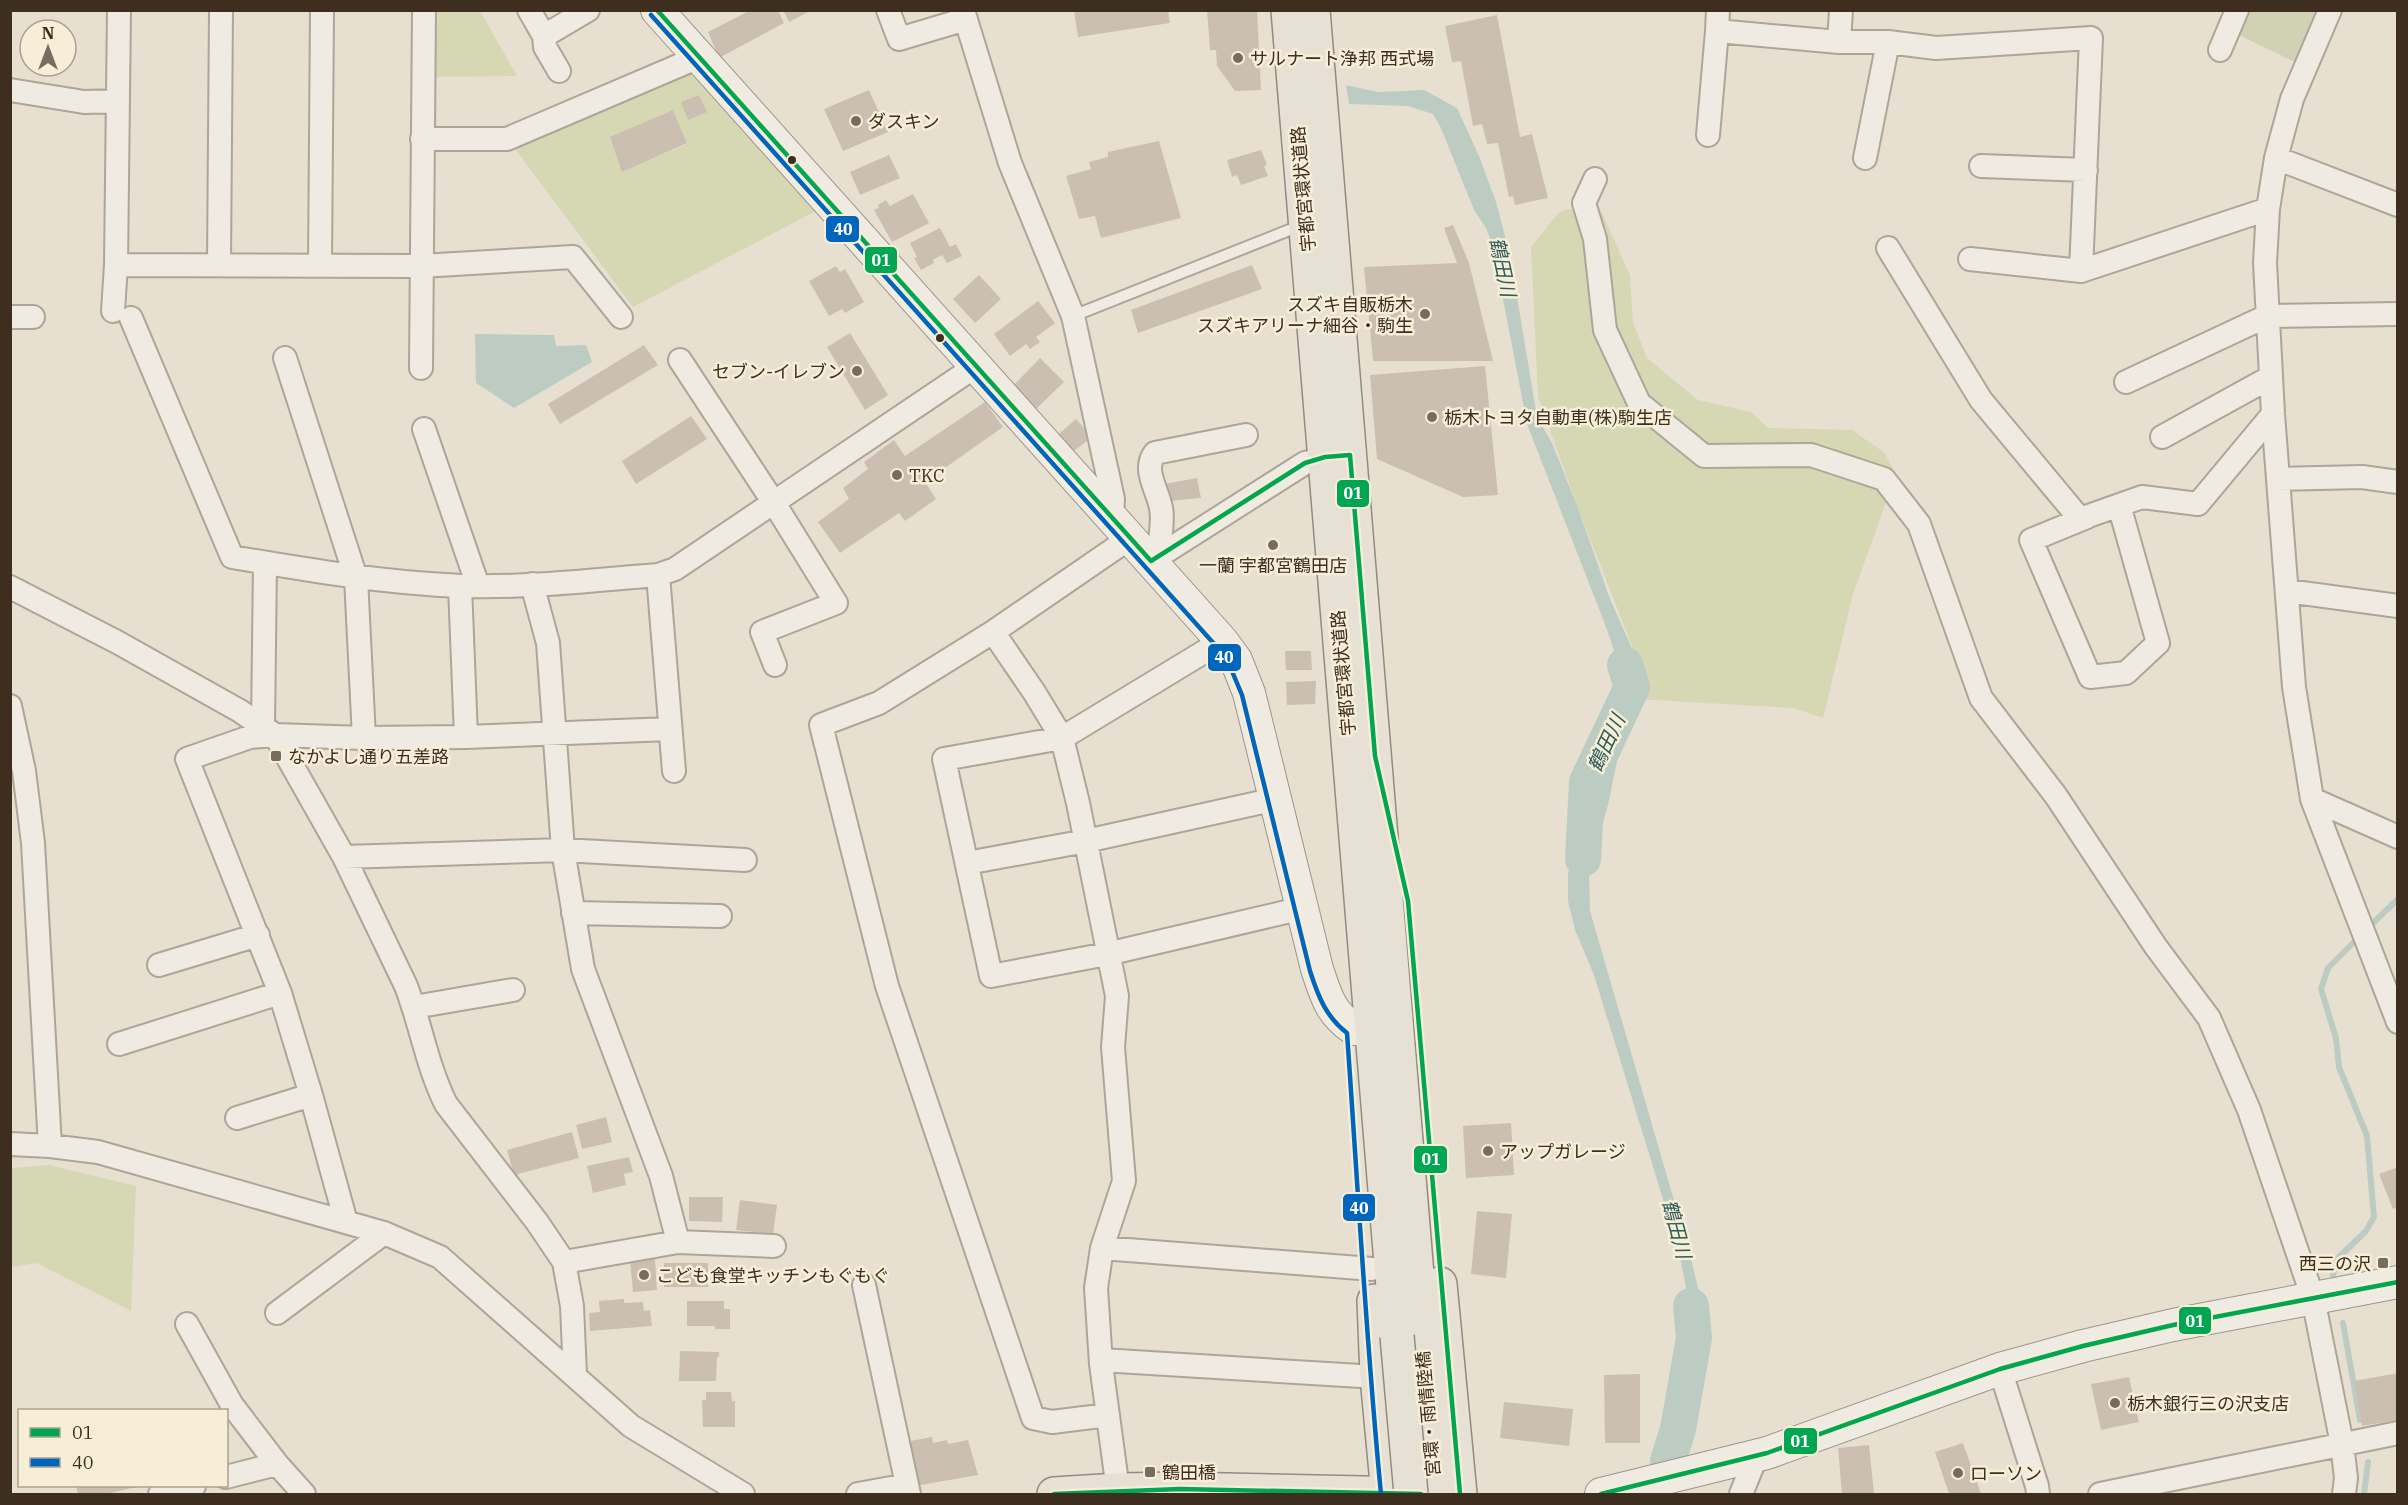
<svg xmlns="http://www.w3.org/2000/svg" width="2408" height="1505" font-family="'IBM Plex Serif','Noto Sans JP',serif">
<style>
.green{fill:#d6d7b3;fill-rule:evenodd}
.cemetery{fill:#d1d1b3}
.water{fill:#bcccc2}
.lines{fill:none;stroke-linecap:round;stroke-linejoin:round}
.stream{stroke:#bcccc2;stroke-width:6}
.river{stroke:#bcccc2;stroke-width:36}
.building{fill:#cbbfb2}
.lane-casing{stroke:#ada599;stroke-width:14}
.street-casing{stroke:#ada599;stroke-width:26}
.secondary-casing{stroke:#9c958a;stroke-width:34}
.primary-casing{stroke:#928b80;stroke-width:36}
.lane{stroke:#efebe3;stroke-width:10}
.street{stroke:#efebe3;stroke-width:22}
.secondary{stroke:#efebe3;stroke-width:32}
.primary{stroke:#e6e1d4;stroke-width:33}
.primary-bridge-casing{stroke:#928b80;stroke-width:36;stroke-linecap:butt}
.primary-bridge{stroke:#e6e1d4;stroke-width:33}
.bus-1-casing{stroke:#f7eed8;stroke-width:9}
.bus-2-casing{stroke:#f7eed8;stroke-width:9}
.bus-1{stroke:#00a651;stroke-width:4.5}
.bus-2{stroke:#0065bd;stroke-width:4.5}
.poi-dot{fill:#786c5e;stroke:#f7eed8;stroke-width:2}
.bus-dot{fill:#3d2e20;stroke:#f7eed8;stroke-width:2}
.labels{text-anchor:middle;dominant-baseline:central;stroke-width:5;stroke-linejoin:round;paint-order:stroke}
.poi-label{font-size:18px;fill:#3d2e20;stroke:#f7eed8;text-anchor:start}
.street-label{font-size:18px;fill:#3d2e20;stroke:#f7eed8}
.water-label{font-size:20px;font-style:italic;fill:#2f5d5a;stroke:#f7eed8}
.line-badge{stroke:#f7eed8;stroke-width:2}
.badge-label{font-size:16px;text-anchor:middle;font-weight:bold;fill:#fff}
</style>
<rect width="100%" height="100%" fill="#e7e0d1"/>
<path class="green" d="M434 11H480L517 76 435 77Z
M690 67 816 211 633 307 513 146ZM673 110 687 144 622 171 611 137Z
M1597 202 1630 275 1633 322 1647 358 1698 400 1751 412 1768 428 1852 430 1885 453 1896 475 1853 594 1823 718 1793 708 1637 699 1639 664 1578 508 1538 397 1531 247 1559 212Z
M49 1165 136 1186 131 1311 36 1263 11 1267V1168Z"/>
<path class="cemetery" d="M2248 11H2320L2297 63 2239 35Z"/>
<path class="water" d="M1346 85 1378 92 1424 90 1457 108 1479 156 1496 202 1510 255 1537 417 1552 443 1578 508 1610 599 1639 664 1635 722 1617 761 1608 805 1589 871 1590 911 1691 1259C1694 1272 1698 1286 1700 1300 1708 1353 1693 1408 1681 1460L1661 1464 1686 1401 1693 1338 1690 1307 1678 1248 1594 975 1575 930 1568 901V873L1592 788 1620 719 1626 685 1606 627 1527 424 1493 247 1486 228 1474 210 1441 128 1433 114 1408 106 1349 104Z
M475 334 554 335 556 346 586 345 592 362 514 408 476 383Z"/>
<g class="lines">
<path class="stream" d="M2371 925 2398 899
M2333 1276 2336 1260 2366 1231 2374 1217 2367 1136 2339 1067 2336 1038 2321 989 2328 968 2354 942
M2343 1323 2360 1420
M2364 1494 2368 1462"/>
<path class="river" d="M1583 859 1587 782 1632 687 1625 665
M1668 1461 1678 1429 1694 1338 1691 1306"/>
</g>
<path class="building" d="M751 10H778L784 23 719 58 708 32Z
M783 10H812L789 22Z
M1074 10H1168L1170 23 1078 37Z
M1207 10H1257L1261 90 1235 91 1217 66 1216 50H1210Z
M1497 15 1520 137 1532 134 1548 198 1515 205 1513 196 1509 197 1498 143 1487 144 1482 124 1473 126 1461 61 1452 62 1445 26Z
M869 90 888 132 843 151 824 109Z
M699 95 707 112 688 120 681 102Z
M673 110 687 143 622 172 610 137Z
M1159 141 1181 218 1101 238 1095 216 1079 219 1066 176 1091 169 1089 162 1108 157V152Z
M1261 150 1267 165 1264 166 1268 176 1241 185 1237 175 1232 177 1227 160Z
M889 155 900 178 860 195 850 172Z
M913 194 929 223 892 242 874 210 879 208 878 205 886 200 890 206Z
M1453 225 1469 263 1493 361H1373L1364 267 1457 263 1444 228Z
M940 228 950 247 956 244 962 256 947 263 942 255 933 260 934 263 921 270 914 258 917 257 910 243Z
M1252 265 1262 289 1138 333 1131 310Z
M836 266 840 272 845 269 864 302 845 313 842 309 829 316 809 281Z
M979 275 1001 299 975 323 953 299Z
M1038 301 1055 323 1036 337 1040 342 1030 349 1026 344 1010 356 994 334Z
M850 333 888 395 865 410 827 347Z
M644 345 658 365 560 424 548 404Z
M1040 358 1064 382 1036 409 1013 386Z
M1485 366 1498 495 1463 497 1377 459 1370 375Z
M985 402 1003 427 925 482 936 499 905 521 899 513 840 553 818 522 849 499 843 488 868 469 864 462 894 440 905 456Z
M691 416 707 439 636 484 622 461Z
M1076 419 1092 437 1074 451 1059 434Z
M1197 478 1201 498 1170 501 1165 484Z
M1285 651H1311L1312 670H1286Z
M1316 681 1315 704 1287 705 1286 682Z
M606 1117 612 1142 582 1149 576 1125Z
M1511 1123 1514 1175 1466 1178 1463 1126Z
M572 1132 579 1158 514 1175 507 1150Z
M629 1157 633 1172 624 1174 626 1185 593 1193 587 1166Z
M2398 1167V1207L2393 1209 2379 1174Z
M689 1197H723L722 1222 689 1221Z
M740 1200 777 1205 773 1234 736 1230Z
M1477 1211 1512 1214 1506 1278 1471 1274Z
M655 1259 657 1290 633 1292 630 1260Z
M664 1263H708V1287H664Z
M624 1299V1303L643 1302 644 1311 650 1310 652 1326 590 1331 589 1313 600 1312 599 1301Z
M687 1301H724V1309H730V1329H715V1326H687Z
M680 1351 719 1352V1357H717L716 1381H679Z
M2398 1373V1420L2362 1426 2354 1381Z
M1640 1374V1443H1605L1604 1375Z
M2129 1377 2139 1422 2101 1430 2091 1384Z
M706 1392H731L732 1401H735V1427H703L702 1400H706Z
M1504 1402 1573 1409 1569 1446 1500 1438Z
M932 1437 933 1443 947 1440 948 1444 968 1440 978 1475 915 1486 905 1442Z
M1963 1443 1981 1494H1949L1935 1452Z
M1869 1445 1874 1494H1842L1838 1448Z
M76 1486H140L106 1494H78Z"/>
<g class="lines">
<g class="lane-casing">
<path id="lane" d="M1073 316 1302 225"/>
</g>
<g class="street-casing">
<path id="street" d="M529 10 544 36 588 10
M888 10 899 39 966 19
M963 10 1010 163 1073 316 1113 499 1112 517
M1718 10 1717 31 1839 42H1888L1936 48 2091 38 2081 271 2268 209
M2330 10 2292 99 2276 158 2268 209 2265 263 2273 414 2294 687 2312 799 2398 1022
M544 36 545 47 559 71
M1839 42 1841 10
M2220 50 2237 10
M10 90 84 102 118 101
M1708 135 1717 31
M422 139H507L699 57
M1865 158 1888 42
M2276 158 2398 205
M1981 166 2086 170
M1595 179 1584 203 1595 239 1605 330 1639 403 1704 456 1811 455 1884 479 1919 524 1981 698 2056 796 2156 947 2209 1018 2249 1110 2313 1298 2342 1444 2346 1478 2344 1494
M1888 248 1981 400 2080 519 2142 497 2198 504 2273 414
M1970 259 2081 271
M219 264 221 10
M116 265 421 266 573 257 621 317
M320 265 322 10
M113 311 116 265 119 10
M10 317H33
M131 318 232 557C308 570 384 583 462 586 527 588 593 580 658 575L675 569 976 366
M285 358 356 578 364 738
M680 360 774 503 836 603 762 632 775 665
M421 368 424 10
M2126 382 2267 316 2398 314
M424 429 478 586
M2162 437 2271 377
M2278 479 2362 477 2398 482
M2087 517 2031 540 2090 677 2126 673 2158 643 2119 505
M1158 557C1159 542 1164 523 1161 508 1158 490 1142 470 1155 453L1246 435
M1151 561 1305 463 1338 456
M658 575 674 771
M532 584 548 643 563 850 583 969 661 1176 678 1242
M460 586 466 737
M10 587 117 642 240 711 275 735 344 857 406 986C421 1025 427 1066 446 1104L537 1222 564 1262 572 1306 575 1375
M2287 591 2398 606
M993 632 1034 692 1062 738 1078 803 1117 996 1113 1047 1124 1181 1102 1248 1096 1288 1101 1364 1118 1490
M1222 641 1062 738 944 759 991 976 1107 954 1303 908
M10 706 24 771 33 843 50 1146
M263 727 265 563
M2312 799 2398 837
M344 857 563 850 745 860
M967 863 1086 841 1276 799
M573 913 720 916
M159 965 258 935
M414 1007 513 990
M119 1044 280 993
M237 1118 311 1095
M10 1144 50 1146 98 1152 384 1233 440 1257 631 1426 743 1494
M346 1222 311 1095 280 993 187 759 250 737 275 735 364 738 466 737 670 729
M1102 1248 1372 1269
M564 1262 678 1242 774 1246
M864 1285 909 1494
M277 1313 384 1233
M187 1324 232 1405 277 1464
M1101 1360 1377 1377
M2000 1369 2037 1486 2038 1494
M1108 1415 1052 1422 1033 1418 887 986 821 725 879 703 993 632 1130 538
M226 1477 277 1464 304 1494
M160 1494 194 1486
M858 1494 907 1485
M1741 1494 1754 1462 1767 1453
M2100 1494 2398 1433"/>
</g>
<g class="secondary-casing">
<path id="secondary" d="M657 10 1222 641 1236 660 1249 693 1317 969C1326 996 1330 1013 1354 1029
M1601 1494 1767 1453 2000 1369 2083 1346 2173 1325 2398 1282"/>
</g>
<g class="primary-casing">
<path id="primary" d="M1288 10 1397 1336
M1313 10 1435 1494
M1440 1284 1460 1494
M1374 1301 1377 1377 1388 1494
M1054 1494 1118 1490 1180 1489 1409 1494"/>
</g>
<use href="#lane" class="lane"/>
<use href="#street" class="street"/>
<use href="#secondary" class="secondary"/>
<use href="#primary" class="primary"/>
<g class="primary-bridge-casing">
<path id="primary-bridge" d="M1397 1336 1411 1494"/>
</g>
<use href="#primary-bridge" class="primary-bridge"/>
<g class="bus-1-casing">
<path id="bus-1" d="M657 10 1151 561 1305 463 1325 457 1350 455 1375 756 1408 901 1460 1494
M1054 1494 1180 1489 1421 1494
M1601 1494 1767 1453 2000 1369 2083 1346 2173 1325 2398 1282"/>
</g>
<g class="bus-2-casing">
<path id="bus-2" d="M651 15 1216 646 1229 664 1242 695 1310 971C1318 996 1326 1017 1347 1033 1358 1187 1366 1341 1381 1494"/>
</g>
<use href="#bus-1" class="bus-1"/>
<use href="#bus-2" class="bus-2"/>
</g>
<g class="poi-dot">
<circle cx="1238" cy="58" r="6"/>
<circle cx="856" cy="121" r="6"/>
<circle cx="1425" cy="314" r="6"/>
<circle cx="857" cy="371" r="6"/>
<circle cx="1432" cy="417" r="6"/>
<circle cx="897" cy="475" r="6"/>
<circle cx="1273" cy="545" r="6"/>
<rect x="270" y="750" width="12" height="12" rx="3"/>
<circle cx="1488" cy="1151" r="6"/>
<rect x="2377" y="1257" width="12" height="12" rx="3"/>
<circle cx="644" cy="1275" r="6"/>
<circle cx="2115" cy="1403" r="6"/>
<rect x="1144" y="1466" width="12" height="12" rx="3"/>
<circle cx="1958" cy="1473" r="6"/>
</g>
<g class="bus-dot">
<circle cx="792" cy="160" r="5"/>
<circle cx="940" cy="338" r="5"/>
</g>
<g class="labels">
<g class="poi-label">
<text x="1250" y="58">サルナート浄邦 西式場</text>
<text x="868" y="121">ダスキン</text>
<text x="1413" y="304" text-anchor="end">スズキ自販栃木<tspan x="1413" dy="21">スズキアリーナ細谷・駒生</tspan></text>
<text x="845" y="371" text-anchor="end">セブン-イレブン</text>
<text x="1444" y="417">栃木トヨタ自動車(株)駒生店</text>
<text x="909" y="475">TKC</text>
<text x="1273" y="565" text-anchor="middle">一蘭 宇都宮鶴田店</text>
<text x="288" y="756">なかよし通り五差路</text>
<text x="1500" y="1151">アップガレージ</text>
<text x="2371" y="1263" text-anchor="end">西三の沢</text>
<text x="656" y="1275">こども食堂キッチンもぐもぐ</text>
<text x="2127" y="1403">栃木銀行三の沢支店</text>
<text x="1162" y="1472">鶴田橋</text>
<text x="1970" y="1473">ローソン</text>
</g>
<g class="street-label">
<text transform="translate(1303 189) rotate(-95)">宇都宮環状道路</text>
<text transform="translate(1343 673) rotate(-95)">宇都宮環状道路</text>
<text transform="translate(1428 1414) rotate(-95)">宮環・雨情陸橋</text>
</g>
<g class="water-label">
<text transform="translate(1503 267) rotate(78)">鶴田川</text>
<text transform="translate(1606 743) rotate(-65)">鶴田川</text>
<text transform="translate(1677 1229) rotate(75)">鶴田川</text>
</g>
</g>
<g class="line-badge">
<rect x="825" y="215" width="35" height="28" rx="6" fill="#0065bd"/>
<rect x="864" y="246" width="34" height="28" rx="6" fill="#00a651"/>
<rect x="1336" y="479" width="34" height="29" rx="6" fill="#00a651"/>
<rect x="1207" y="643" width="35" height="29" rx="6" fill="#0065bd"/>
<rect x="1413" y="1145" width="35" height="29" rx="6" fill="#00a651"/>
<rect x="1342" y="1193" width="34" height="29" rx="6" fill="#0065bd"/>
<rect x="2178" y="1306" width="34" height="29" rx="6" fill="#00a651"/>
<rect x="1783" y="1427" width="35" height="28" rx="6" fill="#00a651"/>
</g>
<g class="badge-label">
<text x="843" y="235">40</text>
<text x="881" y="266">01</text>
<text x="1353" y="499">01</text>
<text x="1224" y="663">40</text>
<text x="1431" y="1165">01</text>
<text x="1359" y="1214">40</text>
<text x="2195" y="1327">01</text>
<text x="1800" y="1447">01</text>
</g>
<rect width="2408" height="1505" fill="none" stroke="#3d2e20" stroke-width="24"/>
<rect x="18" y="1409" width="210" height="78" fill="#f7eed8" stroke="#ada18e" stroke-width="1.5"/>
<rect x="30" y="1428" width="30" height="9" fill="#00a651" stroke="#ada18e" stroke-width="1.5"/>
<text x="72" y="1439" font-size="18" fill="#3d2e20">01</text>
<rect x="30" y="1458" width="30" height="9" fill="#0065bd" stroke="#ada18e" stroke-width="1.5"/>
<text x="72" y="1469" font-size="18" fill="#3d2e20">40</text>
<g transform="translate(48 48)"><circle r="28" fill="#f7eed8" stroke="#ada18e" stroke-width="1.5"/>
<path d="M0-4.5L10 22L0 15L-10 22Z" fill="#786c5e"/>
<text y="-9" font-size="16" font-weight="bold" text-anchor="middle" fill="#3d2e20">N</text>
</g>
</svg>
